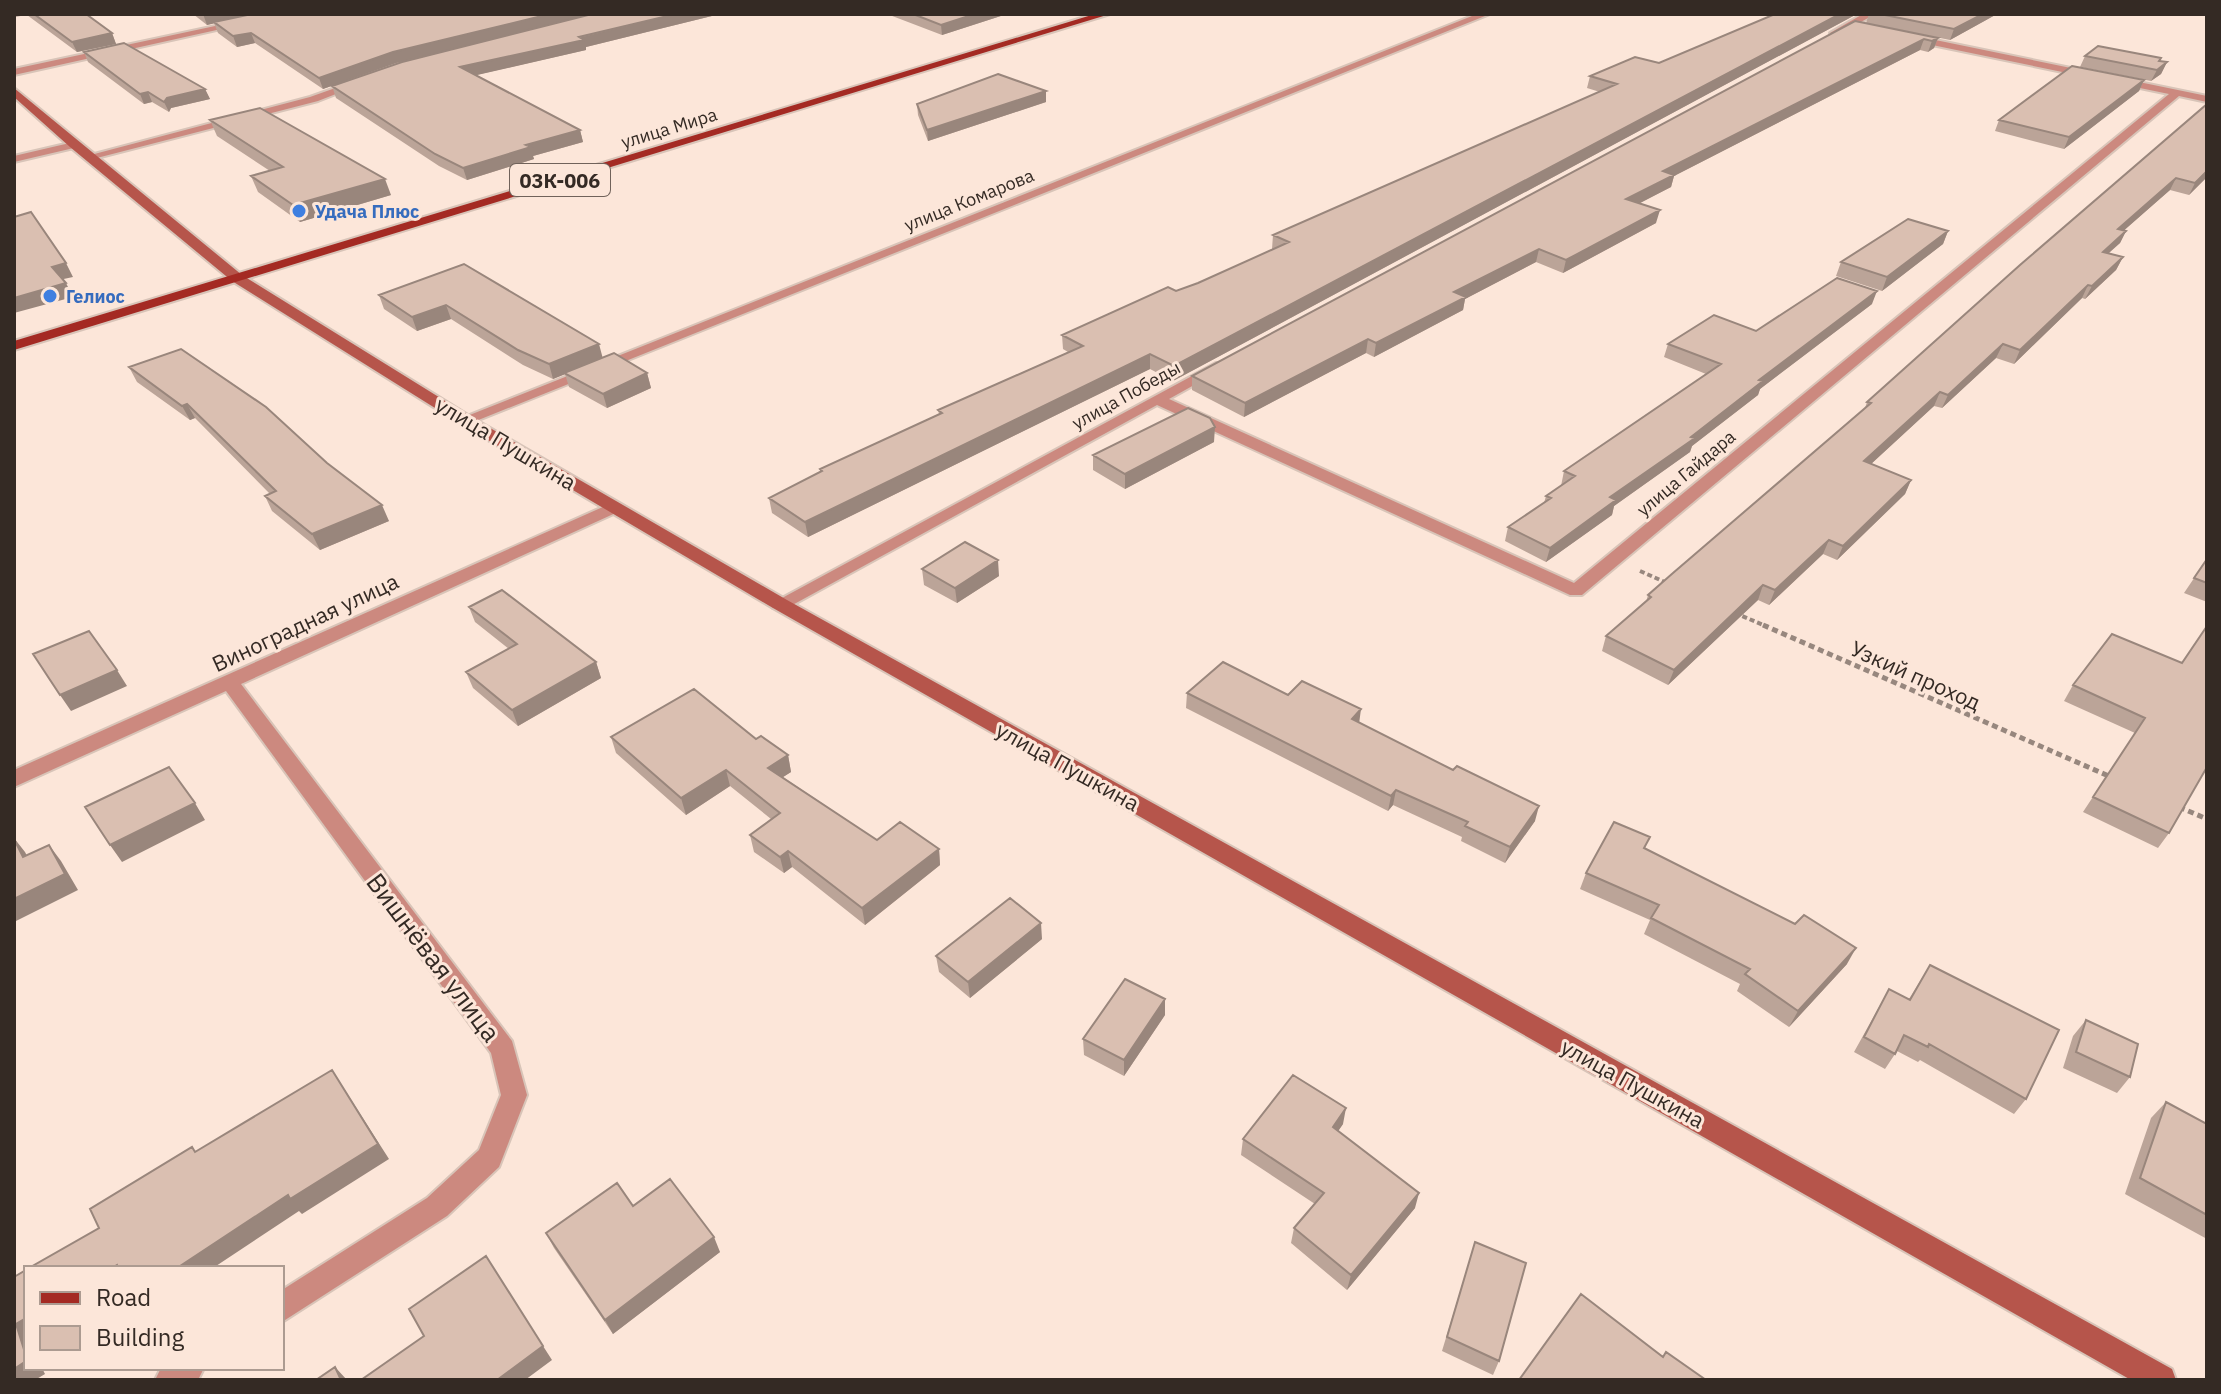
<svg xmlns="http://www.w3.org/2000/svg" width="2221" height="1394" font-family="'IBM Plex Sans',sans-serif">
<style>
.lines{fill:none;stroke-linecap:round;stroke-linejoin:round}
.street-casing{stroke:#d8c4b8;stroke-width:4}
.secondary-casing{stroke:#d8c4b8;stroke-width:4}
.primary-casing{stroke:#d8c4b8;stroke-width:4}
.path-far1{stroke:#97877e;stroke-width:4;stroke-dasharray:5 3;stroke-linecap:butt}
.path{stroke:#97877e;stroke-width:5;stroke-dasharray:6 4;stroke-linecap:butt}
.street{fill:#cc897f;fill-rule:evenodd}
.secondary{fill:#b6554b;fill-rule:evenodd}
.primary{fill:#a42a23;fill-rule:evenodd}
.wall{fill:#bba498}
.shaded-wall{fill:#99867c}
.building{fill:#dabfb1;stroke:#99867c;stroke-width:2}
.shop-dot{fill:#3f7fe0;stroke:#fce6d9;stroke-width:3}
.labels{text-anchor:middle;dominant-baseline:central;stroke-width:6;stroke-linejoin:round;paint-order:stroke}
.far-street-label{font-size:18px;fill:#342a24;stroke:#fce6d9}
.far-shop-label{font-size:18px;font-weight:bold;fill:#366cbe;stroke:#fce6d9;text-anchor:start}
.shield{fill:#fce6d9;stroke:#70625a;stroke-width:2}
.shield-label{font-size:20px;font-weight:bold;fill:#342a24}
.street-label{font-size:22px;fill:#342a24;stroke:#fce6d9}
.near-street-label{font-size:26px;fill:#342a24;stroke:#fce6d9}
</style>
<rect width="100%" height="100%" fill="#fce6d9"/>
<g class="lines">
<g class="street-casing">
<path id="street" d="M271 14H289L14 75V69Z
M1477 14H1490L471 423H459L457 420Z
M1863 14H1875L1838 35 1830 33Z
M1911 35 2207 96V102L2179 96 1582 595H1570L1157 405 787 608H773L771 604 1216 363 1221 364V370L1169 399 1574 583 2169 94 1908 40Z
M355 81 364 83 318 101 89 160 83 157 310 97Z
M74 142 80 145 78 147 14 162V156Z
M614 502 622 507 620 511 241 684 512 1041 527 1095 499 1167 447 1216 282 1322V1290L427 1198 479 1150 501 1095 491 1053 226 691 14 787V770Z
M161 1368H204L198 1380H155Z"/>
</g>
<g class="secondary-casing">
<path id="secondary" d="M14 88 242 275 471 417 787 600 2172 1369 2176 1380H2131L773 608 459 423 232 281 70 147 14 97Z"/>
</g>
<g class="primary-casing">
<path id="primary" d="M1095 14H1110L14 350V341Z"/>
</g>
<path class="path-far1" d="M1640 571 1667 583
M1735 613 1768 627"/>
<path class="path" d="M1763 625 2111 777
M2179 807 2207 819"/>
<use href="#street" class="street"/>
<use href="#secondary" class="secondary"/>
<use href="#primary" class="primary"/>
</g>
<path class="wall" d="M14 14H86L112 33 116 44 77 52 27 15Z
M193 14H720L586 47V50L476 75 580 130 583 142 533 156 534 159 467 180 439 166 336 98 332 86 461 47 396 63 323 89 255 43 237 47 218 33 214 23 207 25Z
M887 14H1007L942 35Z
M1775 14H1857L1173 381 1150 369 808 537 772 513 769 498 820 472V469L939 414 938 410 1068 352 1063 349 1062 335 1198 283 1273 249H1272L1273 235 1600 92 1587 88 1590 76 1659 63Z
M1869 14H1997L1950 40 1866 23Z
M1855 21 1938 38 1934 48 1928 52 1920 50 1674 176 1671 187 1639 203 1656 223 1563 273 1536 262 1465 299 1463 310 1374 357 1366 353 1244 417 1192 390V376Z
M84 52 205 89 210 99 171 108 169 112 152 102 144 104 88 62Z
M2085 56 2161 58 2160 61 2167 62 2161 74 2151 81 2080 67Z
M2144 80 2139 91 2064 149 1995 131 1999 120Z
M1046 102 928 141 918 115 917 104Z
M2207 104V177L2189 195 2170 190 2124 230 2126 231 2120 243 2109 253 2123 257 2116 270 2085 299 2082 298 2014 364 1996 358 1942 408 1934 406 1871 464 1911 480 1905 494 1837 560 1823 554 1769 605 1758 600 1668 685 1602 651 1606 636 1646 602 1648 595 1865 408 1867 402Z
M210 120 391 195 300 222 258 192 251 176 270 171 217 136Z
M1948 231 1943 244 1882 291 1836 276 1841 262Z
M464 264 603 358 647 373 651 388 607 408 569 387 565 374 553 379 523 365 451 319 417 331 384 309 379 295Z
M1872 304 1760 389 1758 395 1692 446 1690 452 1614 506 1612 515 1546 562 1505 541 1508 527 1544 503 1546 496 1561 486 1564 471 1706 374 1664 357 1668 344 1756 331Z
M129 367 389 521 320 550 272 511 265 496 270 494 195 418 190 420 137 382Z
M1214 442 1125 489 1093 470V455Z
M2207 559V602L2184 593Z
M922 569 999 576 957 603 924 585Z
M469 607 596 662 601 678 518 726 473 688 466 672 509 649 475 622Z
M2182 663 2169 833 2158 848 2083 812 2135 733 2064 701 2073 685Z
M1187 693 1288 695 1359 722 1535 821 1505 863 1461 841 1462 837 1393 805 1388 811 1186 708Z
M611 737 788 755 791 772 783 777 877 840 939 849 940 865 865 925 792 867 784 873 754 852 750 835 771 819 730 786 686 815 616 753Z
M1645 849 1847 964 1789 1027 1737 991 1740 984 1644 934 1650 920 1580 889 1586 873Z
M1042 939 970 998 939 972 936 956Z
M1930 965 2026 1099 2014 1114 1920 1060 1918 1062 1897 1051 1885 1069 1854 1052 1889 989 1909 999Z
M1165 1015 1124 1076 1084 1055 1083 1039Z
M2086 1020 2130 1077 2117 1093 2063 1068 2073 1036Z
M2166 1102 2207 1124V1239L2125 1194 2151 1118Z
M1343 1124 1338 1131 1415 1208 1347 1290 1291 1243 1294 1228 1315 1204 1241 1155 1243 1139Z
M633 1206 720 1252 613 1334 554 1248 546 1233Z
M1475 1242 1499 1361 1493 1375 1442 1351Z"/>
<path class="shaded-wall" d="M14 14H26L27 15 14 17Z
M203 14H257L207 25Z
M550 14H594L396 63 323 89 319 78 393 52Z
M676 14H720L586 47V50L464 78 460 67Z
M975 14H1007L942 35 941 25Z
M1840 14H1857L1173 381 1174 366Z
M1983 14H1997L1950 40 1954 29Z
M112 33 116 44 77 52 72 42Z
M251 33 255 43 237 47 233 36Z
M1938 38 1934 48 1928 52 1932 41Z
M1924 39 1920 50 1674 176 1671 187 1623 212 1626 199 1663 171Z
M2167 62 2161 74 2151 81 2157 70Z
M2144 80 2139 91 2064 149 2069 137Z
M205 89 210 99 171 108 169 112 164 102 167 98Z
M1046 91V102L928 141 927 130Z
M148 92 152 102 144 104 140 94Z
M580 130 583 142 533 156 534 159 467 180 463 168 526 145Z
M2207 171V177L2189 195 2195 183Z
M2176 178 2170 190 2112 241 2118 229Z
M385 179 391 195 300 222 293 205Z
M1660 210 1656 223 1563 273 1566 260Z
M1948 231 1943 244 1882 291 1887 277Z
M2126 231 2120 243 2096 264 2103 252Z
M1539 249 1536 262 1465 299 1463 310 1374 357 1376 343 1454 292Z
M2123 257 2116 270 2085 299 2092 286Z
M66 263 73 277 59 280 52 267Z
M66 283 73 297 14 313V298Z
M2088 285 2082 298 2014 364 2020 350Z
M1877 291 1872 304 1760 389 1758 395 1692 446 1690 452 1614 506 1612 515 1546 562 1550 548 1610 497 1691 437 1759 380Z
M446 305 451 319 417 331 412 317Z
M1368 339 1366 353 1244 417 1245 403Z
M599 344 603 359 553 379 549 364Z
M2003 344 1996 358 1942 408 1948 395Z
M1150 354V369L808 537 805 522Z
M647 373 651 388 607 408 603 394Z
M1940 392 1934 406 1858 476 1864 461Z
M187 404 195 418 190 420 182 406Z
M1215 427 1214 442 1125 489V474Z
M1911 480 1905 494 1837 560 1843 546Z
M382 505 389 521 320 550 312 534Z
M1829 540 1823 554 1769 605 1775 590Z
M998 560 999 576 957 603 955 588Z
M1763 585 1758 600 1668 685 1674 670Z
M596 662 601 678 518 726 512 710Z
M117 670 127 686 71 711 60 695Z
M1361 709 1359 724 1352 719Z
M788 755 791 772 772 784 768 768Z
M726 770 730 786 686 815 681 798Z
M1396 790 1393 805 1388 811 1391 796Z
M195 803 205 820 122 862 110 845Z
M1539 806 1535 821 1505 863 1510 847Z
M14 838 25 852 36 873 23 857Z
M49 845 61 861 78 890 14 922V899Z
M939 849 940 865 865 925 862 908Z
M788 851 792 867 784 873 780 857Z
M1041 923 1042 939 970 998 968 982Z
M1856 948 1847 964 1789 1027 1798 1011Z
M1165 999V1015L1124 1076V1060Z
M332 1070 389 1159 302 1214 299 1211 213 1268H177Z
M1346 1108 1343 1124 1330 1143 1333 1127Z
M1419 1193 1415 1208 1347 1290 1351 1275Z
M714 1237 720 1252 613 1334 605 1320Z
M26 1318V1356L16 1324Z
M543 1346 552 1360 525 1380H497Z
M26 1361V1368H42L45 1374 35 1380H14V1369Z
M335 1367 347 1380H341Z"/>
<path class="building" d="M34 14H86L112 33 72 42Z
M252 14H550L393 52 319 78 251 33 233 36 214 22Z
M592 14H676L579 37 584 40 460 67 580 130 526 145 531 147 463 168 435 154 332 86 402 62Z
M913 14H975L941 25Z
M1775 14H1840L1174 366 1150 354 805 522 769 498 822 471 820 469 942 413 938 410 1083 346 1062 335 1168 287 1176 291 1198 283 1289 242 1273 235 1617 84 1590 76 1635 57 1659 63Z
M1880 14H1983L1954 29Z
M1855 21 1938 38 1932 41 1924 39 1663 171 1674 175 1626 199 1660 210 1566 260 1539 249 1454 292 1466 297 1376 343 1368 339 1245 403 1192 376Z
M124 43 205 89 167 98 164 102 148 92 140 94 84 52Z
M2098 46 2161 58 2159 61 2167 62 2157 70 2085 56Z
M2072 66 2144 80 2069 137 1999 120Z
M998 74 1046 91 927 130 917 104Z
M2207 104V171L2195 183 2176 178 2118 229 2126 231 2103 252 2123 257 2092 286 2088 285 2020 350 2003 344 1948 395 1940 392 1864 461 1911 480 1843 546 1829 540 1775 590 1763 585 1674 670 1606 636 1651 597 1648 595 1673 573 1871 403 1867 402 2020 265Z
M260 108 385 179 293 205 251 176 283 167 210 120Z
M31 212 66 263 52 267 66 283 14 298V217Z
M1908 219 1948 231 1887 277 1841 262Z
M464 264 599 344 549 364 518 350 446 305 412 317 379 295Z
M1837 278 1877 291 1759 380 1763 381 1691 437 1695 438 1610 497 1616 500 1550 548 1508 527 1551 498 1546 496 1575 476 1564 471 1721 364 1668 344 1714 315 1756 331Z
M181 349 266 407 327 463 382 505 312 534 265 496 276 491 187 404 182 406 129 367Z
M614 353 647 373 603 394 564 373Z
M1188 408 1210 418 1215 427 1125 474 1093 455Z
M965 542 998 560 955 588 922 569Z
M2207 559V583L2194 578Z
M502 590 596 662 512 710 466 672 517 644 469 607Z
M2207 626V767L2169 833 2093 797 2145 718 2073 685 2112 634 2182 663Z
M89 631 117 670 60 695 33 654Z
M1223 662 1288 695 1302 681 1361 709 1352 719 1453 770 1457 766 1539 806 1510 847 1465 826 1468 822 1396 790 1391 796 1187 693Z
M694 689 756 739 761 736 788 755 768 768 877 840 900 822 939 849 862 908 788 851 780 857 750 835 780 813 726 770 681 798 611 737Z
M169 767 195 803 110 845 85 807Z
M1614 822 1650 837 1644 848 1795 924 1804 915 1856 948 1798 1011 1745 974 1750 969 1651 918 1659 905 1586 873Z
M14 839 23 857 49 845 65 874 14 899Z
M1010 898 1041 923 968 982 936 956Z
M1930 965 2059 1030 2026 1099 1929 1044 1928 1047 1904 1035 1895 1054 1864 1037 1889 989 1910 1000Z
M1125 979 1165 999 1124 1060 1083 1039Z
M2086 1020 2138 1044 2130 1077 2076 1052Z
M332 1070 378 1144 290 1199 288 1195 177 1268H118L117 1265 112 1268H29L99 1228 90 1209 192 1147 195 1152Z
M1293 1075 1346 1108 1333 1127 1419 1193 1351 1275 1294 1228 1324 1193 1243 1139Z
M2166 1102 2207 1124V1215L2140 1178Z
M670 1179 714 1237 605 1320 546 1233 617 1183 633 1206Z
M1475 1242 1526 1263 1499 1361 1447 1337Z
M486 1256 543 1346 497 1380H361L424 1336 409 1309Z
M26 1270V1318L16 1324 26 1356V1361L14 1369V1277Z
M1581 1294 1663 1357 1666 1352 1706 1380H1519Z
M335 1367 341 1380H316Z"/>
<g class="shop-dot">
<circle cx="299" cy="211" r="8"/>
<circle cx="50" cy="296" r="8"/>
</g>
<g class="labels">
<g class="far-street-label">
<text transform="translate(669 128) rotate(-17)">улица Мира</text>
<text transform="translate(969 200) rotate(-22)">улица Комарова</text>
<text transform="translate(1126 395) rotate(-29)">улица Победы</text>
<text transform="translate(1686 473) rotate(-40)">улица Гайдара</text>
</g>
<g class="far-shop-label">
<text x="315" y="211">Удача Плюс</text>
<text x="66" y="296">Гелиос</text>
</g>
<rect class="shield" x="510" y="164" width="100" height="32" rx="6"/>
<g class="shield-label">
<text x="560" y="180">03К-006</text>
</g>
<g class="street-label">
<text transform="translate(506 443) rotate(31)">улица Пушкина</text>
<text transform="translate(305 622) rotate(-25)">Виноградная улица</text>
<text transform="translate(1916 675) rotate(24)">Узкий проход</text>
<text transform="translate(1068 766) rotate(29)">улица Пушкина</text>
<text transform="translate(1633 1083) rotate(29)">улица Пушкина</text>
</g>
<g class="near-street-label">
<text transform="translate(434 957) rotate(53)">Вишнёвая улица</text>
</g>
</g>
<rect width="2221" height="1394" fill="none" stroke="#342a24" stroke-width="32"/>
<rect x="24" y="1266" width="260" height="104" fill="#fce6d9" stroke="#ac9b91" stroke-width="2"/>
<rect x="40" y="1292" width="40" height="12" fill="#a42a23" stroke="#ac9b91" stroke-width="2"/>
<text x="96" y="1306" font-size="24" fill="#342a24">Road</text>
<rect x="40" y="1326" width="40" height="24" fill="#dabfb1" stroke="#ac9b91" stroke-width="2"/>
<text x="96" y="1346" font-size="24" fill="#342a24">Building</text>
</svg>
